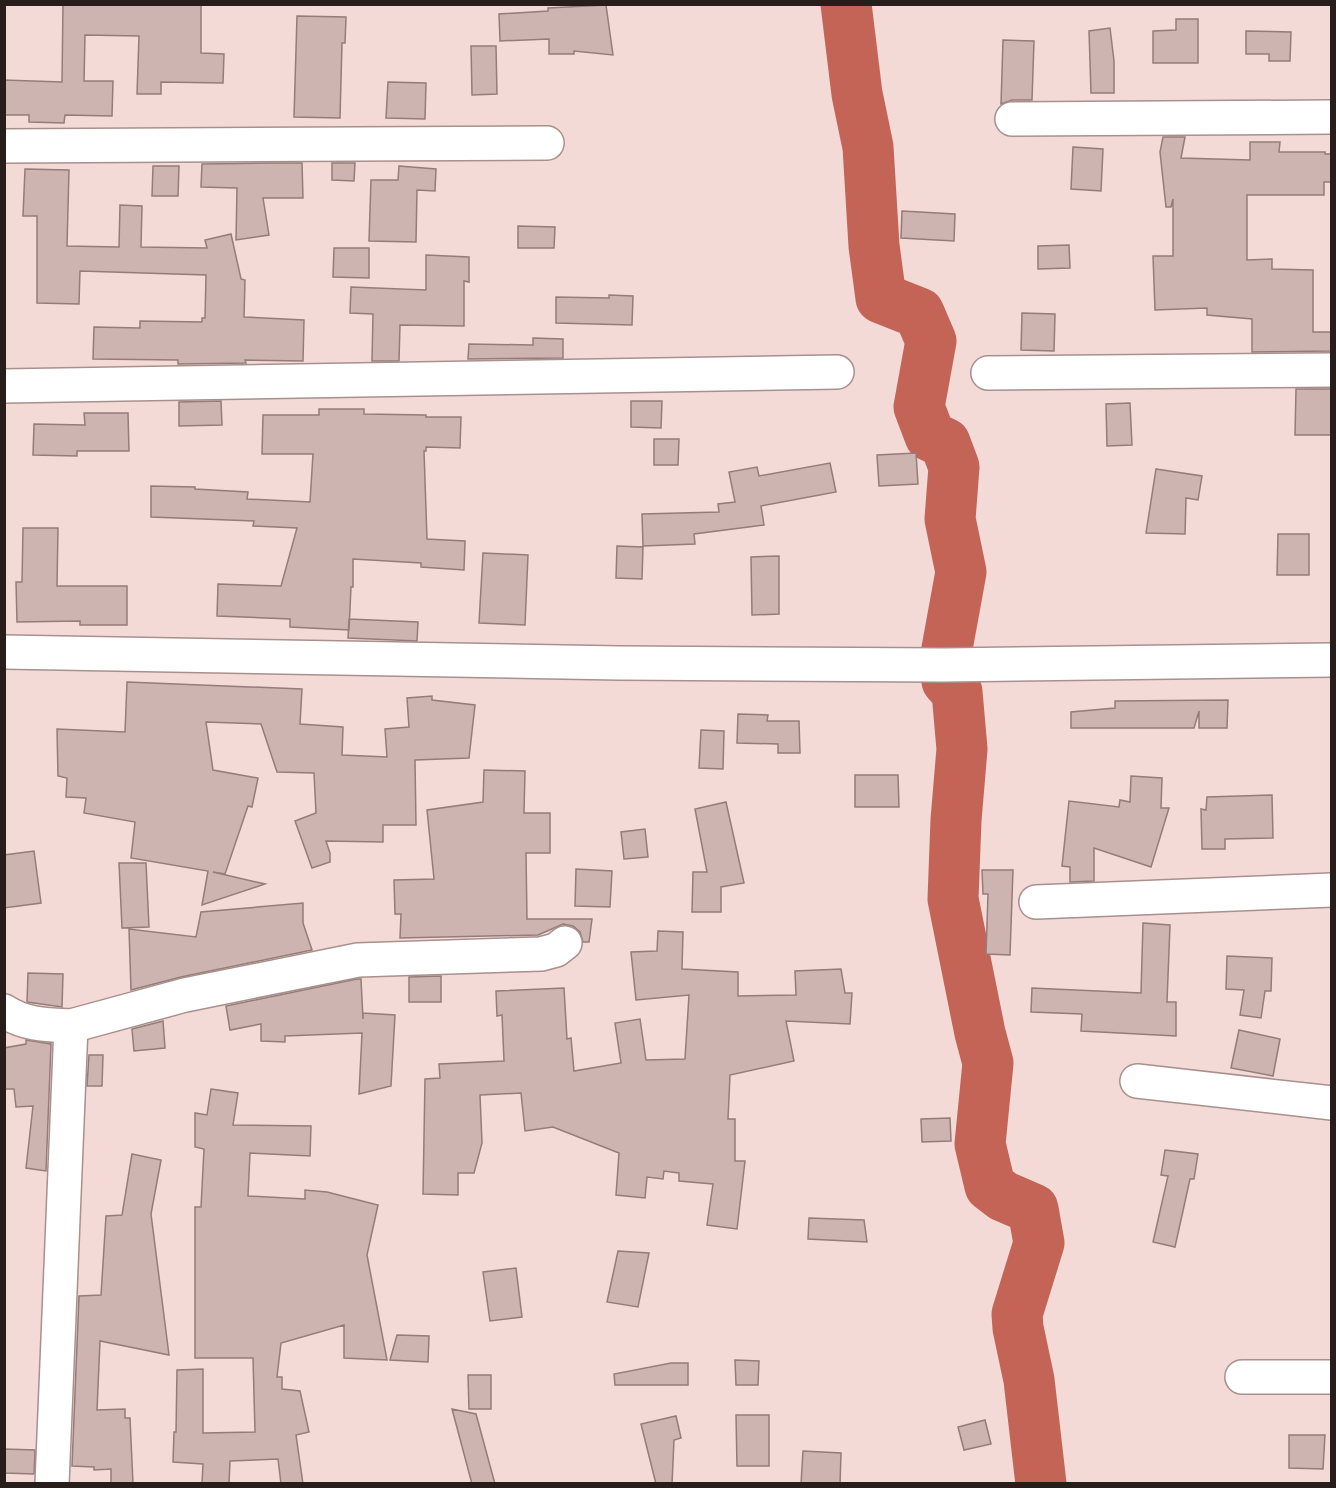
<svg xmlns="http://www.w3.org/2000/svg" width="1336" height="1488" font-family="'Exo 2',sans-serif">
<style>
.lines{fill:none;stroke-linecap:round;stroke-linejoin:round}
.river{stroke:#c36457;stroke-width:51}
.building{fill:#cdb4b0;stroke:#947c78;stroke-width:1.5}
.minor-casing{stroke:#a8908c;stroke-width:36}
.minor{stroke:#fff;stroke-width:33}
</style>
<rect width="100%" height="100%" fill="#f4dad6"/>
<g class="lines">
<path class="river" d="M846 4 857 94 868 147 874 246 881 298 919 313 931 341 919 407 930 436 945 443 954 467 950 519 961 572 944 665 947 681 957 692 962 749 956 820 953 899 980 1033 988 1063 980 1144 990 1186 1003 1196 1033 1209 1039 1243 1017 1314 1018 1328 1029 1380 1041 1484"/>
</g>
<path class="building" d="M63 4H201V53L224 54 223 83 161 82V94H137L139 36 85 35 84 81H113L112 116 65 115 64 123 29 122V115H4V80L62 82Z
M606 5 613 55 574 51V54H549V39L500 41 499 14 548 11V8Z
M297 16 346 17 345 43H342L340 118 294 117Z
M1176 19H1198V63H1153V31L1176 30Z
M1110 28 1114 61V93H1091L1089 31Z
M1246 31 1291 32 1290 61H1269V54H1246Z
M1003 40 1034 41 1032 100H1012L1001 104Z
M471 46H496L497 94 472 95Z
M388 82 426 83 425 119 386 118Z
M1163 137H1185L1181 158 1250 160V142H1280L1279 152H1325V154H1332V182H1324V195H1247V260L1272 259V269L1313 270V332H1332V351L1252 352V319L1207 315V308L1155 310 1153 256H1173V199L1171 207H1166L1160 152Z
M1073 147 1103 149 1101 191 1071 189Z
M270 163H302L303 198H263L269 235 236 240 237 188 201 187 202 164Z
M332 163H355L354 181 332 180Z
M153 166H179L178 196H152Z
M399 166 436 169 435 191 417 190 416 242 369 241 371 180H398Z
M25 169 69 170 67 246 119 247 120 205 142 206 141 247 207 248 205 240 231 234 241 279 245 280 244 317 304 320 303 361 245 360 246 363 178 364V360L93 359 94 327 140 328V321L202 322V318H205L206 275 80 271 79 304 37 303V216H23Z
M902 211 955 214 954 241 901 238Z
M518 226 555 227 554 248H518Z
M1069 245 1070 268 1038 269V246Z
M334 248H369V278L333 277Z
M426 255 469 257V282L464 281V326L400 325 399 361H372L373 314 350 313 351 287 426 290Z
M609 295 633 296 632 325 556 323V297L609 298Z
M1022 313 1055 314 1054 351 1021 350Z
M533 338 563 339V358L468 359 469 344 533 345Z
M1296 389H1332V435H1295Z
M221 401 222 425 179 426V402Z
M631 401H662L661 428 631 427Z
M1130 403 1132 445 1107 446 1106 404Z
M319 409H364V414L426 415V417H461L460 448 426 447V451H424L427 539 465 541 464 570 421 567V563L353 559V587H351L349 630 290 627V619L217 616 218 584 281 586 297 528 253 526 254 521 151 517V486L195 487V489L248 492 247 499 310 502 313 454H262L263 415H319Z
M84 413H128L129 451H77V456L33 455 34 424 85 425Z
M654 439H679L678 465H654Z
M916 453 918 484 879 486 877 455Z
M830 463 836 492 761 506 764 525 694 534 695 544 643 546 642 514 719 512 718 504 735 502 729 472 757 467 759 476Z
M1156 469 1202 476 1198 500 1186 498 1185 534 1146 533Z
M23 528H58L57 586H127V625H80V621L17 622 16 582H22Z
M1278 534H1309V575H1277Z
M617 546 643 547 642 579 616 578Z
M483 553 528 555 525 625 479 623Z
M779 556V614L752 615 751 557Z
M349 619 418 622 417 641 348 638Z
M127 682 302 689 300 724 343 727 342 755 387 757 385 729 409 727 407 698 432 696V700L475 705 469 758 415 760 416 825H383V842L326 841 330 853V862L312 868 295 821 316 813 314 773 277 772 261 724 206 722 213 770 258 778 252 807 248 806 225 874 213 872 265 884 202 905 208 871 131 858 135 822 84 813 86 798 66 797 67 778 58 776 57 729 125 732Z
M1228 700 1227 728H1199V711L1194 728H1071V712L1115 708V701Z
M738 714 768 715 767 721H799L800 753H778V744L737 743Z
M701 730 724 731 723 769 699 768Z
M484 770 525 771 524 813H550V853H526L527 919H592L589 942H583L580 932 573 926 563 924 538 935 400 938 401 914H395L394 880 434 879 427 810 483 802Z
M855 775H898L899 807H855Z
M1131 776 1162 778 1161 808H1169L1151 867 1094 848V881L1070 882V867L1062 866 1069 801 1119 807 1120 800 1130 802Z
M1272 795 1273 838 1225 839V849H1202L1201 809 1206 810 1207 797Z
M726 802 744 883 721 887V912H692L693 872H707L695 809Z
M645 829 648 857 624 859 621 832Z
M34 851 41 903 4 908V855Z
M119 863H146L149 927 122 928Z
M576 869 612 871 610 907 575 906Z
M982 870H1013L1010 955 986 954 988 894H983Z
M303 903V923L312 950 181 977 131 990 129 929 196 937 201 912Z
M1143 923 1170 925 1167 1002H1176V1036L1081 1031 1082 1014 1031 1012 1032 988 1141 993Z
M658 931 683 932 682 969 738 972V996L796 995 795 971 841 969 845 993H852L850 1024 786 1021 794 1061 730 1075 728 1119H735V1161H745L737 1229 707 1225 713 1184 679 1181V1173L664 1171 663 1179 647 1177 645 1198 616 1195 619 1153 553 1127 525 1131 521 1093 480 1095 482 1143 474 1173H458V1195L423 1194 425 1079 440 1078 439 1064 504 1061 502 1015 497 1016 496 991 564 988 567 1039 571 1038 574 1071 621 1063 615 1023 640 1019 646 1060 685 1059 689 995 636 1000 631 952 657 951Z
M1227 956 1272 958 1271 991H1265L1261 1018 1240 1015 1244 990 1226 989Z
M28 973 63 974 62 1007 27 1002Z
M441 976V1002H409V977Z
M357 979H361L363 1019V1013L395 1015 391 1086 359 1094 362 1033 285 1036V1042L261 1041V1024L230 1030 226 1006Z
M163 1021 165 1048 134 1051 132 1029Z
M1239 1030 1280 1039 1273 1076 1231 1068Z
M26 1040 51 1044 46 1171 26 1168 33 1106 16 1107 14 1089H4V1048L26 1044Z
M89 1055H103L102 1086H87Z
M211 1089 238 1093 233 1125 311 1126 310 1156 250 1153 248 1196 305 1199V1190L327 1192 378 1205 367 1255 387 1360 344 1358V1325L281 1343 277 1377H282V1389L300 1391 309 1432 296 1435 303 1484H281L278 1459 230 1461 229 1484H202L203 1464 173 1462 174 1432H176L177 1370 203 1369V1433L255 1432 253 1358H195V1207H201L204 1149 195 1147V1113L207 1115Z
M950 1118 951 1141 922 1142 921 1119Z
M1165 1150 1198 1154 1194 1179H1190L1175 1247 1153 1242 1168 1176 1161 1175Z
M132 1154 161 1160 151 1214 169 1355 100 1341 97 1410 125 1409V1418H130L133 1484H111V1469L94 1470V1467L72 1466 79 1296 101 1295 106 1216 122 1215Z
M809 1218 864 1220 867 1242 808 1239Z
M618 1251 649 1253 638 1307 607 1302Z
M516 1268 522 1317 490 1321 483 1272Z
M397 1335 429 1336 428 1362 390 1360Z
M735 1360 759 1361 758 1385H736Z
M671 1363H688V1385H615L614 1374Z
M468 1375H491V1409H469Z
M452 1409 476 1414 495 1484H472Z
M736 1415H769V1466H737Z
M676 1416 681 1438 674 1440 672 1484H656L641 1424Z
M985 1420 991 1444 964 1450 958 1427Z
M1289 1435H1325L1323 1469 1289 1468Z
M4 1449 35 1450 34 1474 4 1473Z
M803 1451 841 1453 840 1484H801Z"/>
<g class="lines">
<g class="minor-casing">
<path id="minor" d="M1012 119 1332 117
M4 146 547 143
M988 373 1332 370
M4 386 837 372
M4 652 619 663 944 665 1332 660
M1036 902 1332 890
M4 1011C25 1025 48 1025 71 1026L52 1484
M71 1026 185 995 358 960 541 954 556 950 565 943
M1137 1081 1332 1103
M1242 1377H1332"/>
</g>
<use href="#minor" class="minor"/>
</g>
<rect width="1336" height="1488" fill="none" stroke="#271e1c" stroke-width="12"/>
</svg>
